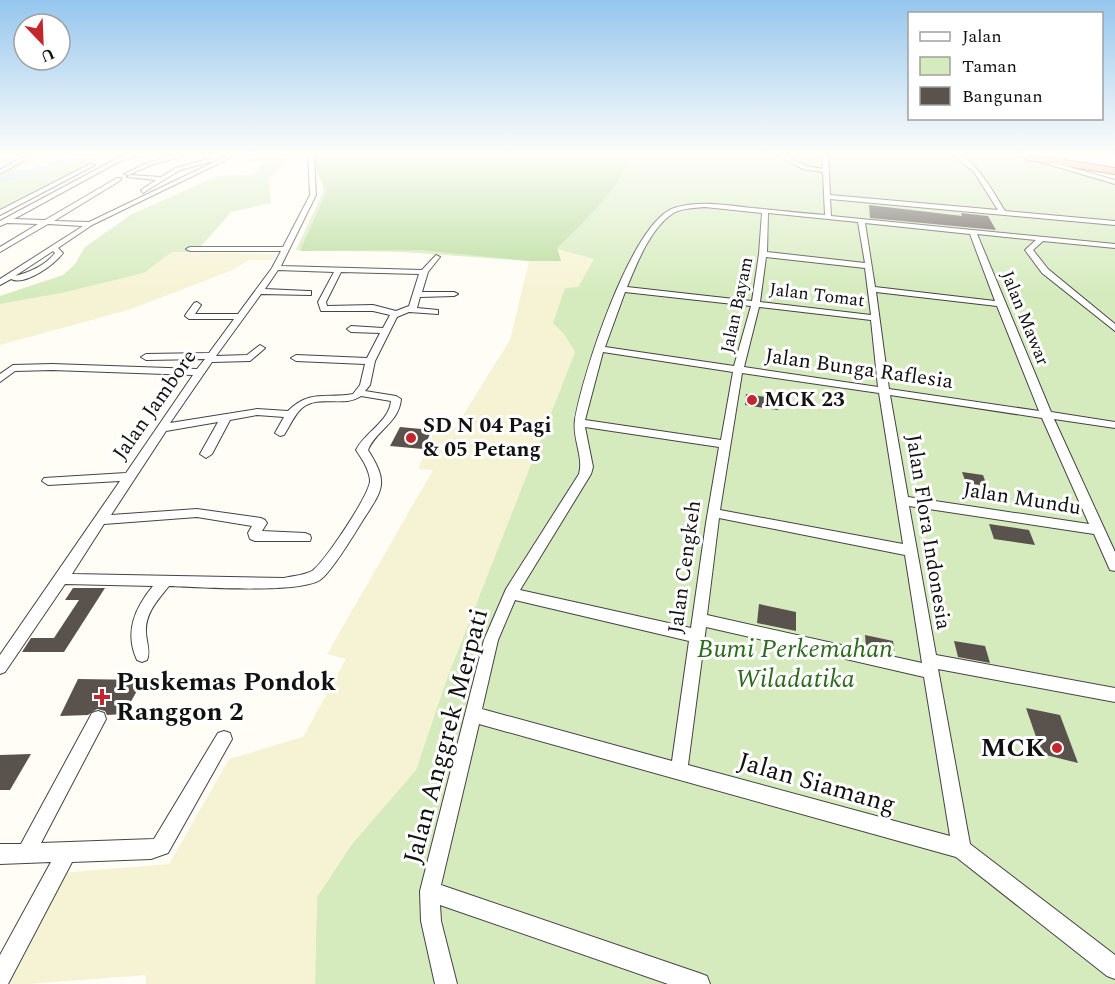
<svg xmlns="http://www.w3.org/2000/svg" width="1115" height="984" font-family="Spectral,serif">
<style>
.farmland{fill:#f6f3d4}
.green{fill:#d5ebbd}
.forest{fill:#b9dc9c}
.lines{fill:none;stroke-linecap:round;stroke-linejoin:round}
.river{fill:#b9e0f7;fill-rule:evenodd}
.building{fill:#5a524d}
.minor-casing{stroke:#444;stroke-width:2}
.motorway-casing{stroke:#222;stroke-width:2}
.minor{fill:#fff;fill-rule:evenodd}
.motorway{fill:#f5a25d;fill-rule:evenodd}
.poi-dot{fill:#c4262e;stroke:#fff;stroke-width:2}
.labels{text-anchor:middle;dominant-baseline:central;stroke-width:6;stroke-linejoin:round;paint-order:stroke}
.far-street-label{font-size:18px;fill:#111;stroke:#fff}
.street-label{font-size:21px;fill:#111;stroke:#fff}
.poi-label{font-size:21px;font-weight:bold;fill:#111;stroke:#fff;text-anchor:start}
.near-park-label{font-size:26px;font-style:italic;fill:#2f6b1f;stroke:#fff}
.near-poi-label{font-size:26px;font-weight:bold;fill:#111;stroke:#fff;text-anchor:start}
.near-street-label{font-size:26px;fill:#111;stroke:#fff}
</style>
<rect width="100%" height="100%" fill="#fffdf5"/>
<path class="farmland" d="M54 154H104L77 159 39 170H15L36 159Z
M557 248 595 259 577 288 564 334 575 352 446 681 416 770 352 844 317 897 315 984H146V975L30 984H0L59 873 169 864 229 759 303 737 346 659 327 654 433 470 418 469 436 427 455 428 510 340 529 261H560Z
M172 252 277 254 273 260H249L233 270 128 310 0 345V304L62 293 144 273Z"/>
<path class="green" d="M257 154H293L269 179 271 203 231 212 196 252H172L144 273 62 293 0 304V296L63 275 75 264 85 247 132 214 218 176 253 175 264 161H242Z
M315 154H1008L1115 181V984H315L317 897 352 844 416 770 446 681 575 352 564 334 553 323 565 288 578 287 594 259 557 249 561 261H529L403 252 296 250 323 192C323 181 317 167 315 154Z
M101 155 98 159 0 211V158L36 159 16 169C45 172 72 159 101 155Z"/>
<path class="forest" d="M315 154H519L520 161C548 160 574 162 602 161V154H633C613 195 588 218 557 248L561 261H529L421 250 300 251 327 191C321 180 312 167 315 154Z"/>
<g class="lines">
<path class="river" d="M83 154H102L0 183V177Z"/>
</g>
<path class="building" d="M869 205 962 216 961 213 988 216 996 230 870 218Z
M746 394 779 399 778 410 745 405Z
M400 427 432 430 423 449 390 446Z
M962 472 983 475 987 486 966 483Z
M989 524 1029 530 1035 545 994 539Z
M73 588H105L64 652H22L31 638H54L79 600H65Z
M759 604 796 612V631L757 623Z
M865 635 893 641 895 655 866 648Z
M954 641 985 646 990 663 958 657Z
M78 679 143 680 124 714 107 715 105 711 97 709 88 715 60 716Z
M1026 708 1060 715 1078 763 1042 754Z
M31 754 10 790H0V755Z"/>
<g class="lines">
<g class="minor-casing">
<path id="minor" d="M28 154H35L0 174V170Z
M135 154H147L120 161 14 219 45 220 117 178H121V180L54 221 89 222 231 154H238L92 225 58 248 63 253C54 265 25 286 11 279L0 285V279L83 226 48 224 0 252V247L38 224 7 223 0 226V221L116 159ZM53 251 55 253C45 266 30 272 15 276Z
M181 154H191L151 165 129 175 124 174 147 163Z
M308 154H314L316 195 281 266 422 270 436 255 440 257 428 272 422 292H454L458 294 454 296 420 297 417 308 438 310V314L409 312 397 317 375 361 370 385 365 391 396 396 401 399C399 423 376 430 368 450 389 483 383 489 363 520 355 533 331 573 320 580 298 594 199 587 169 586 158 600 145 613 146 632 146 641 151 651 147 660L142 662 137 660C124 632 135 608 153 586L65 584 5 672 0 674V655L120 481 48 485 42 481 44 478 126 473 193 375 52 370 15 371 0 382V374L13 365 52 364 197 369 205 359 146 360 141 357 146 354 209 353 234 319H189L185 316 186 314 194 303 197 302 201 305 195 314H238L272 268 281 251H190L186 249 190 247H283L310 195ZM278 270 334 272 318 302 321 311H373L390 315 383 328 351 326 347 329 351 332 380 333 367 358 296 355 291 358 296 361 365 364 360 385 353 394C327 399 310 389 288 411L257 409 170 423 212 362 250 361 263 350 265 348 260 345 247 355 216 356 261 294 311 295V291H308L265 289ZM341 272 419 274 409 306 396 311 373 305 327 306 326 302ZM361 396 391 401C389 422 365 432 356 450 362 459 369 469 370 480 371 493 324 563 312 571 305 575 292 576 284 578L72 574 104 524 197 517 252 526 248 533 250 539 255 541H310L311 538 310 535 305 533 262 531 267 523 265 520 261 518 197 509 111 515 166 431 218 422 200 454 206 458 212 454 230 420 257 415 284 417 275 433 280 436 284 435C290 426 294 415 302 408 319 394 344 408 361 396Z
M775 154H782L806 166 823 169 822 154H828L830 195 998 210 974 172 952 154C974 154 994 194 1005 211L1115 221V225L830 199 831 216 1115 244V248L1043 241 1033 250 1048 269 1115 324V331L1042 273 1025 250 1036 240 977 234 1051 412 1115 422V428L1054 419 1115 552V571L1110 570 1094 534 909 506 936 655 1115 688V702L938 669 970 844 1115 955V979L1107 976 956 857 479 724 441 885 699 973 707 976 710 984H668L440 905 441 921 457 984H435L421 921 420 891 484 640 506 589 579 474C584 457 572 438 575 420 582 376 631 223 674 208 699 200 726 205 752 208 776 210 800 213 825 215L823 172 803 169ZM705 207 762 213 759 254 752 301 627 287C637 263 650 229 672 214 681 208 694 208 705 207ZM768 213 858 222 865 263 767 252ZM865 223 970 234 995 301 875 287ZM766 257 865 268 871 315 760 302ZM625 292 751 306 734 366 605 347ZM876 292 997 306 1039 411 889 389ZM759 307 871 320 878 387 744 367ZM603 352 733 372 721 440 585 420ZM742 373 879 393 903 544 720 510ZM890 395 1042 418 1089 524 908 497ZM585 427 719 447 706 523 691 628 520 590 591 474 593 467ZM719 518 905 555 922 663 707 615ZM515 600 689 641 672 761 482 709 498 640ZM706 627 924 677 950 836 688 765Z
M1014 154H1024L1115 180V184Z
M208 159 210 162 180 170 143 193 141 190 156 180 127 177 130 175 161 177 176 168Z
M90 164 95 165 0 215V210Z
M98 711 104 713 106 719 41 843 154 839 218 733 224 731 230 733 232 739 168 853 151 859 72 862 8 984H0V955L51 862 0 864V844H21L92 713Z"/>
</g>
<g class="motorway-casing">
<path id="motorway" d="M1029 154 1115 168V174L1027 160 1022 157Z"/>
</g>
<use href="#minor" class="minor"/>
<use href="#motorway" class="motorway"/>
</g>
<linearGradient id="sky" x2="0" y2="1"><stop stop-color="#95c6ee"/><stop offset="0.53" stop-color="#fffefa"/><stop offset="1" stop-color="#fffefa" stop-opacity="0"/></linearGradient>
<rect width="1115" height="292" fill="url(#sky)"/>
<g class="poi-dot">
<circle cx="752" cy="400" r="6"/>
<circle cx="411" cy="438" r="6"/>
<path d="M99 688h6v6h6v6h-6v6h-6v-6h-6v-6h6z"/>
<circle cx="1057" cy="748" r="6"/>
</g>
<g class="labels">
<g class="far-street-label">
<text transform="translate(817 295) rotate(7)">Jalan Tomat</text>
<text transform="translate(737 305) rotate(-78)">Jalan Bayam</text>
<text transform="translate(1025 318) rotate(68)">Jalan Mawar</text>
</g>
<g class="street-label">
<text transform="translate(859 369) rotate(8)">Jalan Bunga Raflesia</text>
<text transform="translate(155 405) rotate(-55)">Jalan Jambore</text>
<text transform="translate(1022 499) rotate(9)">Jalan Mundu</text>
<text transform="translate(928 532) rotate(81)">Jalan Flora Indonesia</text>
<text transform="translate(685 567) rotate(-82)">Jalan Cengkeh</text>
</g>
<g class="poi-label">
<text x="764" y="400">MCK 23</text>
<text x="423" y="426">SD N 04 Pagi<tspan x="423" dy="24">&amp; 05 Petang</tspan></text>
</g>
<g class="near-park-label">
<text x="795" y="649">Bumi Perkemahan<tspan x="795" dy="30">Wiladatika</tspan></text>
</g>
<g class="near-poi-label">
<text x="116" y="682">Puskemas Pondok<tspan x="116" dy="30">Ranggon 2</tspan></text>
<text x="1045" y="748" text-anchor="end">MCK</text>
</g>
<g class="near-street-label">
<text transform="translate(446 736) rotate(-75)">Jalan Anggrek Merpati</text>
<text transform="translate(817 783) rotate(16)">Jalan Siamang</text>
</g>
</g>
<rect x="908" y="12" width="195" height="108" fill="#ffffff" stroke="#a0a0a0" stroke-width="1.5"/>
<rect x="920" y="32" width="30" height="9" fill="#ffffff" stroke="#a0a0a0" stroke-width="1.5"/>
<text x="962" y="42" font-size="18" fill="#111111">Jalan</text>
<rect x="920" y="57" width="30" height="18" fill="#d5ebbd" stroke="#a0a0a0" stroke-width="1.5"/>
<text x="962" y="72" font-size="18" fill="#111111">Taman</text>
<rect x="920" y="87" width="30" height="18" fill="#5a524d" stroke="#a0a0a0" stroke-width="1.5"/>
<text x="962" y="102" font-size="18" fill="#111111">Bangunan</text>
<g transform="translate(42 42) rotate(157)"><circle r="28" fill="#ffffff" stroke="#a0a0a0" stroke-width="1.5"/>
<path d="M0-4.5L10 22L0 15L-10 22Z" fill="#c4262e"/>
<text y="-9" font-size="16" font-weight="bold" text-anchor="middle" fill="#111111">U</text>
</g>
</svg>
